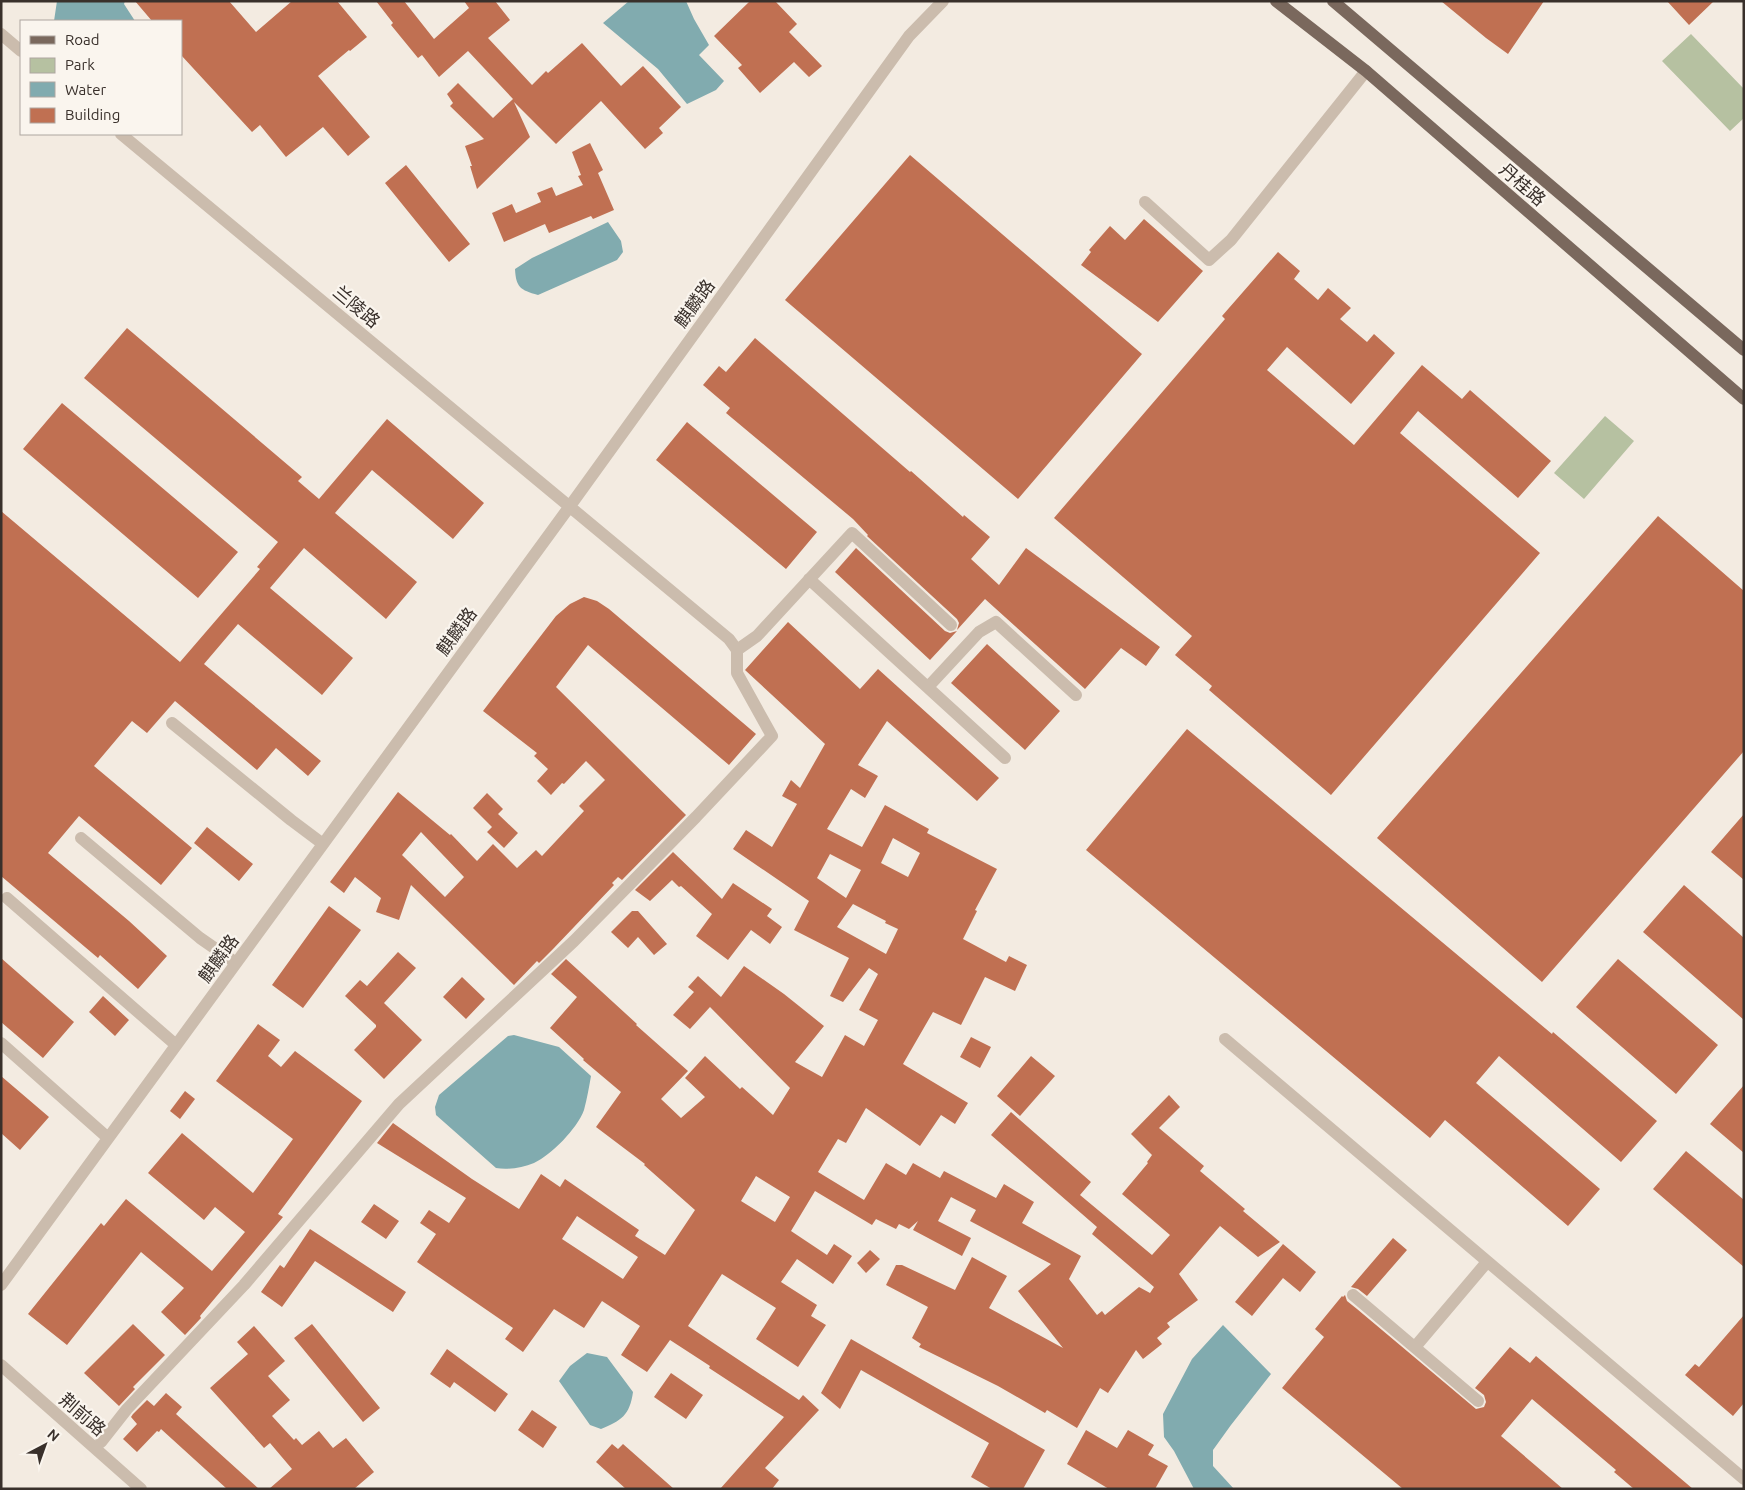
<svg xmlns="http://www.w3.org/2000/svg" width="1745" height="1490" font-family="Ubuntu,'Noto Sans SC',sans-serif">
<style>
.green{fill:#b6c1a1}
.water{fill:#81abaf}
.building{fill:#c07052;fill-rule:evenodd}
.lines{fill:none;stroke-linecap:round;stroke-linejoin:round}
.minor{stroke:#cbbcad;stroke-width:12}
.major{stroke:#7a685d;stroke-width:12}
.labels{text-anchor:middle;dominant-baseline:central;stroke-width:4.5;stroke-linejoin:round;paint-order:stroke}
.street-label{font-size:18px;fill:#39302b;stroke:#faf5ee}
</style>
<rect width="100%" height="100%" fill="#f3ebe1"/>
<path class="green" d="M1691 34 1744 89V118L1730 131 1662 61Z
M1605 416 1634 441 1584 499 1554 473Z"/>
<path class="water" d="M57 1H125L124 4 135 21H54Z
M629 1H686L694 19 709 45 699 55 724 81 716 90 687 104 658 69 603 23Z
M608 222 621 241 623 252 617 260 538 295C520 290 516 287 515 269L532 258Z
M514 1035 559 1047 591 1076C589 1087 587 1099 584 1110 577 1129 551 1155 534 1163 522 1168 507 1170 496 1168L436 1115 435 1107 439 1095 508 1036Z
M1223 1325 1271 1374 1231 1425 1213 1450V1466L1234 1489H1194L1174 1451 1164 1437 1163 1414 1192 1359Z
M587 1353 607 1357 633 1392C630 1415 621 1421 601 1429L590 1425 559 1381 570 1366Z"/>
<path class="building" d="M135 1H229L256 32 292 1H337L367 37 350 51 349 50 318 76 370 137 348 156 323 127 286 157 260 125 252 132 181 55V21H152Z
M376 1H404L434 39 469 8 464 1H495L510 20 488 38 532 85 546 71 548 73 582 43 621 86 643 66 681 107 659 128 663 133 645 149 601 101 556 144 514 102 530 137 477 189 470 166H472L465 146 484 139 450 106 453 103 447 94 458 83 493 118 513 99 468 51 439 77 422 55 418 58 391 25 393 23Z
M750 1H775L797 24 789 32 822 66 809 77 794 62 760 93 738 68 742 65 714 36Z
M1441 1H1544L1508 54 1486 38Z
M1667 1H1714L1689 25Z
M590 143 603 170 598 173 614 210 593 219 591 216 549 233 545 224 504 242 492 213 512 204 516 213 541 202 537 193 552 187 556 196 583 185 578 176 581 175 572 152Z
M910 155 1142 354 1018 499 785 300Z
M406 165 470 244 449 262 385 183Z
M1144 219 1203 271 1158 322 1081 265 1091 252 1089 250 1110 226 1125 240Z
M1278 252 1300 271 1294 279 1318 300 1328 288 1351 308 1340 319 1367 342 1374 334 1395 353 1351 404 1287 347 1267 370 1354 445 1422 365 1462 399 1470 390 1551 461 1518 498 1418 411 1400 433 1540 553 1331 795 1209 690 1212 686 1175 655 1192 636 1054 518 1225 319 1222 316Z
M127 328 302 477 298 481 319 499 387 419 484 503 453 539 372 470 335 513 417 582 386 619 304 548 270 588 353 658 322 695 238 624 204 664 321 761 308 776 276 748 257 770 175 701 147 733 132 721 94 766 192 848 161 885 79 816 48 853 129 921 167 956 138 989 100 955 98 958 1 876V511L180 662 260 569 257 567 278 542 84 378Z
M755 338 910 472 911 471 963 517 964 515 990 537 971 559 999 585 1026 548 1160 647 1146 666 1121 648 1085 689 985 599 957 630 959 623 957 619 867 536 868 535 853 519 726 413 730 408 703 385 719 366 726 372Z
M62 403 238 552 198 598 23 449Z
M687 422 817 532 786 569 656 460Z
M1658 516 1744 591V751L1542 982 1377 838Z
M856 548 945 631 950 633 957 631 930 660 835 572Z
M584 597 597 601 609 609 756 734 729 765 588 645 556 687 686 815 622 880 618 877 612 883 614 885 554 948 539 963 537 961 514 985 411 885 399 920 376 912 381 898 355 877 344 893 330 882 398 792 450 835 451 834 477 861 493 844 517 868 536 850 542 856 584 811 579 806 605 780 586 761 564 784 562 783 551 795 537 781 548 769 534 756 537 753 483 711 556 616 570 604ZM421 832 464 877 445 897 402 855Z
M788 622 860 689 878 669 999 778 977 801 887 721 858 765 878 776 865 798 851 789 827 829 862 847 885 805 929 829 927 833 997 869 975 910 977 911 963 939 1006 962 1009 956 1027 965 1015 991 985 977 961 1025 933 1012 903 1064 968 1103 955 1124 941 1115 920 1146 866 1108 846 1143 838 1139 818 1172 864 1200 886 1163 906 1175 913 1163 940 1178 944 1171 996 1198 1004 1184 1034 1202 1022 1223 1081 1256 1069 1279 1097 1315 1102 1311 1105 1315 1139 1287 1150 1293 1154 1287 1092 1234 1097 1227 991 1135 1011 1112 1091 1182 1080 1195 1152 1255 1170 1235 1122 1194 1148 1163 1147 1162 1152 1155 1131 1134 1169 1095 1180 1107 1159 1128 1204 1166 1200 1171 1245 1209 1243 1211 1280 1242 1258 1257 1220 1226 1179 1274 1198 1300 1167 1323 1170 1327 1157 1338 1162 1344 1143 1359 1136 1350 1108 1393 1100 1388 1077 1428 1047 1410 1045 1413 998 1386 919 1347 921 1344 912 1338 928 1307 886 1285 896 1265H902L955 1290 972 1257 1007 1276 989 1308 1063 1348 1018 1291 1051 1264 970 1221 976 1210 951 1197 938 1221 971 1238 962 1256 913 1230 918 1221 909 1229 899 1224 896 1229 876 1219 872 1225 815 1191 791 1231 827 1255 834 1244 852 1256 833 1284 797 1259 781 1282 817 1305 811 1316 826 1325 798 1367 756 1339 776 1308 722 1274 688 1326 799 1400 803 1395 819 1410 765 1468 779 1480 772 1489H720L784 1417 709 1368 710 1366 670 1340 647 1372 621 1355 640 1326 602 1301 584 1328 554 1309 523 1352 505 1339 513 1328 417 1262 436 1234 420 1223 429 1210 449 1223 466 1198 377 1143 393 1123 472 1179 519 1209 541 1174 560 1187 565 1179 639 1230 635 1236 665 1255 695 1210 644 1165 645 1164 596 1127 621 1092 583 1060 584 1059 550 1028 577 997 551 974 566 959 637 1024 636 1025 688 1071 661 1099 681 1118 705 1097 685 1078 705 1056 740 1089 742 1087 773 1115 790 1088 710 1007 690 1029 673 1015 694 992 688 987 698 976 721 997 744 966 784 994 824 1026 795 1062 822 1077 845 1035 864 1046 878 1020 859 1010 878 974 869 968 843 1002 830 996 849 958 794 930 809 901 733 849 746 830 772 847 797 804 782 796 791 780 800 788 825 744 745 670ZM893 838 920 853 908 877 881 863ZM830 854 861 870 846 898 817 878ZM853 904 886 921 885 923 898 929 886 954 837 927ZM756 1176 790 1197 775 1222 741 1201ZM577 1216 638 1257 623 1279 562 1239Z
M987 644 1060 711 1025 750 951 683Z
M1187 729 1552 1034 1553 1032 1657 1121 1621 1162 1499 1056 1476 1083 1600 1189 1568 1226 1445 1120 1430 1138 1086 850Z
M487 793 503 809 498 814 518 833 504 848 487 832 492 827 473 808Z
M1744 814V880L1711 852Z
M207 827 253 864 239 881 194 843Z
M673 852 722 899 733 883 772 909 767 916 782 927 770 944 751 930 728 960 696 936 712 914 681 886 679 887 672 880 650 901 635 890Z
M1684 885 1744 938V1020L1643 932Z
M329 906 361 930 303 1008 272 985Z
M632 911H638L667 944 654 955 638 937 628 948 611 932Z
M398 952 416 968 384 1003 422 1040 384 1079 354 1050 376 1027V1025L345 996 360 980 367 986Z
M1 958 74 1022 43 1058 1 1022Z
M1618 959 1718 1045 1676 1094 1576 1007Z
M462 977 485 999 466 1019 443 997Z
M103 996 129 1020 115 1036 89 1012Z
M258 1024 280 1040 268 1056 281 1067 295 1051 362 1101 278 1214 283 1217 200 1316 201 1318 185 1335 161 1312 184 1288 141 1252 67 1345 28 1314 101 1223 104 1226 126 1199 212 1271 245 1232 215 1207 204 1220 148 1173 182 1133 253 1193 293 1139 216 1081Z
M971 1037 991 1047 980 1068 960 1057Z
M1031 1056 1055 1076 1020 1116 997 1096Z
M1 1076 49 1117 20 1150 1 1133Z
M1744 1085V1153L1710 1124Z
M185 1091 195 1099 180 1119 170 1111Z
M1686 1151 1744 1200V1267L1653 1189Z
M374 1204 399 1221 386 1239 361 1222Z
M310 1229 406 1292 393 1312 315 1261 282 1307 261 1292 280 1265 284 1268Z
M1393 1238 1407 1250 1367 1296 1358 1289 1351 1287Z
M1283 1244 1316 1272 1300 1292 1283 1278 1252 1316 1235 1302Z
M870 1250 880 1259 866 1273 857 1263Z
M1345 1295 1347 1301 1357 1309 1476 1409 1484 1407 1486 1402 1484 1395 1475 1388 1510 1347 1530 1363 1536 1356 1693 1489H1634L1614 1472 1616 1470 1532 1399 1501 1436 1563 1489H1403L1282 1388 1324 1337 1315 1329 1342 1296 1343 1297Z
M1744 1315V1403L1733 1416 1685 1375 1695 1364 1699 1367Z
M133 1324 165 1355 133 1387 135 1389 119 1406 84 1373Z
M312 1324 380 1408 363 1422 294 1338Z
M254 1326 285 1361 268 1376 290 1400 272 1416 294 1440 296 1438 302 1445 319 1431 333 1448 346 1438 374 1472 354 1489H269L292 1469 270 1443 264 1448 210 1388 248 1354 237 1342Z
M851 1339 1045 1450 1023 1489H992L971 1477 989 1443 861 1370 840 1409 821 1393Z
M447 1349 508 1394 495 1412 454 1382 450 1388 430 1374Z
M671 1373 703 1395 686 1419 654 1397Z
M166 1393 182 1407 176 1414 259 1489H227L161 1429 159 1432 157 1431 137 1452 123 1439 137 1424 131 1417 133 1414 147 1400 154 1406Z
M532 1410 557 1427 543 1448 518 1430Z
M1086 1430 1117 1448 1128 1430 1154 1445 1148 1455 1168 1466 1155 1489H1109L1067 1464Z
M612 1444 618 1449 623 1444 674 1489H626L596 1462Z"/>
<g class="lines">
<path class="minor" d="M1 34 21 51
M1145 202 1209 260 1231 240 1366 71
M809 579 1005 758
M737 650 757 636 852 533 951 625
M928 687 979 632 996 622 1076 695
M172 723 291 820 323 844
M81 838 200 938 236 963
M7 898 176 1045
M1225 1039 1744 1479
M1 1043 108 1138
M1 1285 570 506 909 36 943 1
M1353 1295 1478 1401
M1415 1347 1487 1262
M1 1365 141 1489
M101 1442 127 1409 244 1285 399 1104 574 941 696 817 772 736 737 673V650L729 639 121 134"/>
<path class="major" d="M1276 1 1366 71 1744 399
M1333 1 1744 350"/>
</g>
<g class="labels">
<g class="street-label">
<text transform="translate(1523 184) rotate(41)">丹桂路</text>
<text transform="translate(694 303) rotate(-54)">麒麟路</text>
<text transform="translate(357 306) rotate(40)">兰陵路</text>
<text transform="translate(456 631) rotate(-54)">麒麟路</text>
<text transform="translate(218 958) rotate(-54)">麒麟路</text>
<text transform="translate(83 1414) rotate(41)">荆前路</text>
</g>
</g>
<rect width="1745" height="1490" fill="none" stroke="#39302b" stroke-width="5"/>
<rect x="20" y="20" width="162" height="115" fill="#faf5ee" stroke="#ada6a0"/>
<rect x="30" y="36" width="25" height="8" fill="#7a685d" stroke="#ada6a0"/>
<text x="65" y="45" font-size="15" fill="#39302b">Road</text>
<rect x="30" y="58" width="25" height="15" fill="#b6c1a1" stroke="#ada6a0"/>
<text x="65" y="70" font-size="15" fill="#39302b">Park</text>
<rect x="30" y="82" width="25" height="15" fill="#81abaf" stroke="#ada6a0"/>
<text x="65" y="95" font-size="15" fill="#39302b">Water</text>
<rect x="30" y="108" width="25" height="15" fill="#c07052" stroke="#ada6a0"/>
<text x="65" y="120" font-size="15" fill="#39302b">Building</text>
<g transform="translate(45 1445) rotate(41)" stroke="#faf5ee" stroke-width="4" paint-order="stroke">
<path d="M0-4L9 19L0 12L-9 19Z" fill="#39302b"/>
<text y="-8" font-size="14" font-weight="bold" text-anchor="middle" fill="#39302b">N</text>
</g>
</svg>
